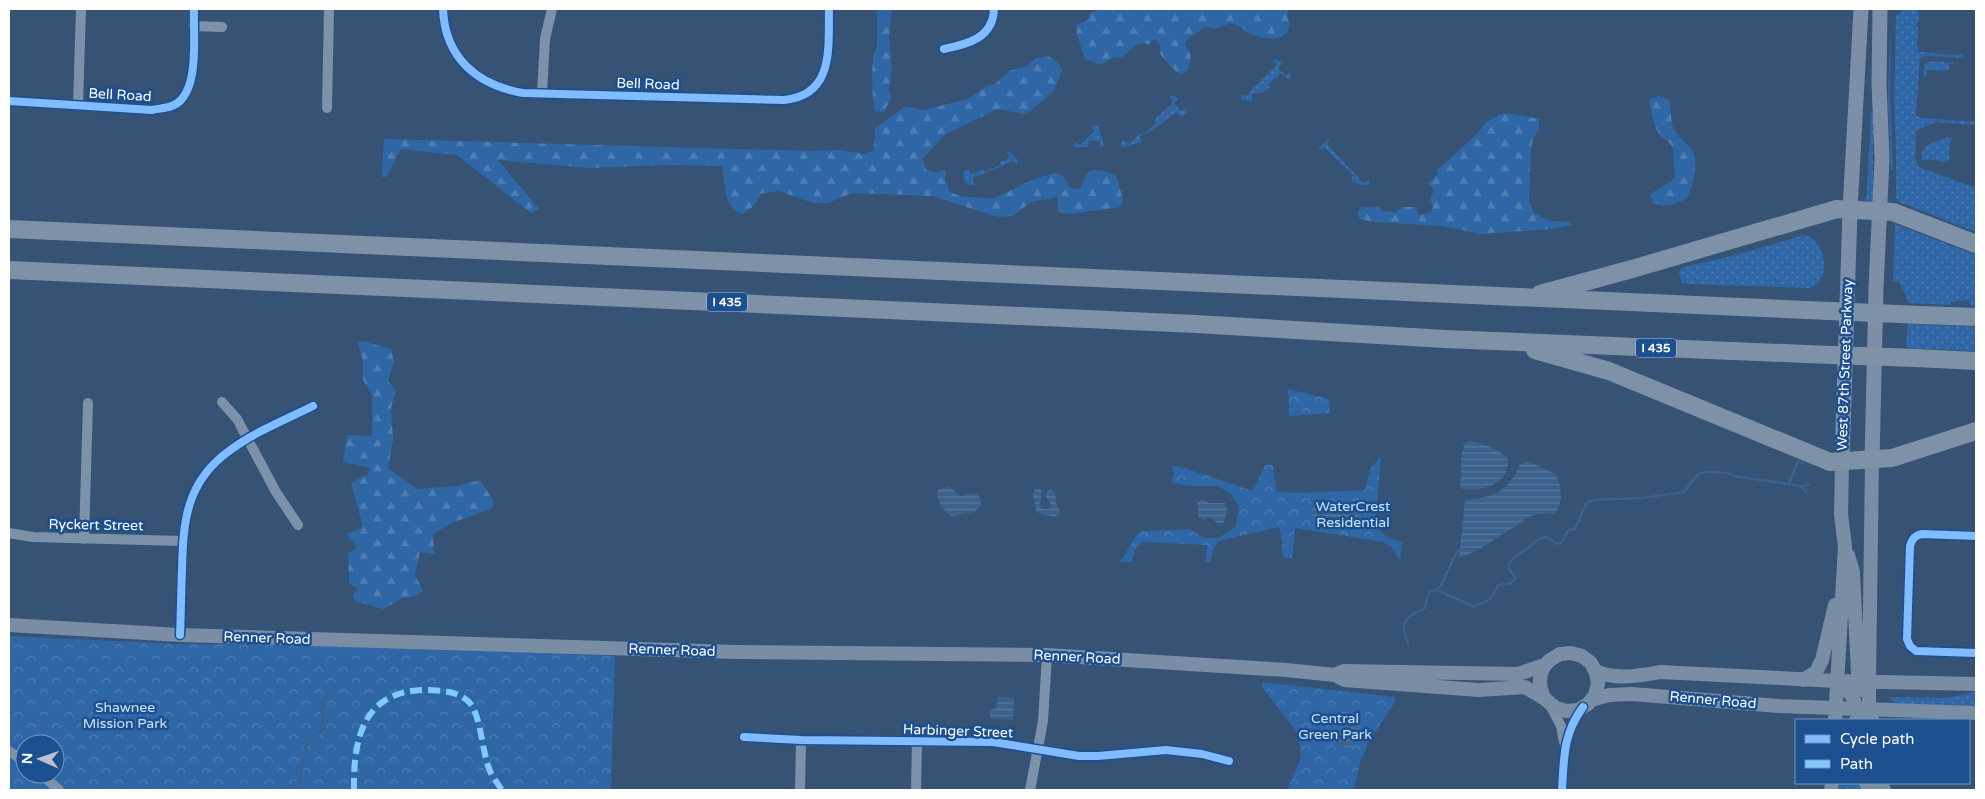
<svg xmlns="http://www.w3.org/2000/svg" width="1985" height="799" font-family="'Varela Round',sans-serif">
<style>
.grass{fill:url(#grass-dots)}
.forest{fill:url(#forest-firs)}
.park{fill:url(#park-crowns);fill-rule:evenodd}
.water{fill:url(#water-rules)}
.lines{fill:none;stroke-linecap:round;stroke-linejoin:round}
.stream{stroke:#3b618d;stroke-width:2.5}
.street{stroke:#7d92a8;stroke-width:10}
.secondary{stroke:#798da4;stroke-width:14}
.primary{stroke:#7d8ea7;stroke-width:15}
.highway{stroke:#7e92a7;stroke-width:18}
.highway-bridge{stroke:#7e92a7;stroke-width:18}
.quiet{stroke:#80caff;stroke-width:6;stroke-dasharray:12 6;stroke-linecap:butt}
.cycleway-casing{stroke:#1b4f8f;stroke-width:11}
.cycleway{stroke:#80bcff;stroke-width:8}
.labels{text-anchor:middle;dominant-baseline:central;stroke-width:5;stroke-linejoin:round;paint-order:stroke}
.shield{fill:#1b4f8f;stroke:#bbcadd;stroke-width:1}
.shield-label{font-size:12px;font-weight:bold;fill:#fff}
.street-label{font-size:14px;fill:#fff;stroke:#1b4f8f}
.park-label{font-size:14px;fill:#cfe3fa;stroke:#1b4f8f}
</style>
<defs>
<pattern id="grass-dots" width="8" height="8" patternUnits="userSpaceOnUse" patternTransform="scale(1.25)"><rect width="8" height="8" fill="#2f66a5"/><path d="M2 2h.1M6 6h.1" fill="none" stroke="#4e7db2" stroke-width="1.8" stroke-linecap="round"/></pattern>
<pattern id="forest-firs" width="22" height="20" patternUnits="userSpaceOnUse" patternTransform="scale(1.25)"><rect width="22" height="20" fill="#2f66a5"/><path d="M5 1l3.5 6h-7zM16 11l3.5 6h-7z" fill="#4e7db2"/></pattern>
<pattern id="park-crowns" width="20" height="18" patternUnits="userSpaceOnUse" patternTransform="scale(1.25)"><rect width="20" height="18" fill="#2f66a5"/><path d="M2 6a3 3 0 1 1 6 0M12 15a3 3 0 1 1 6 0" fill="none" stroke="#4e7db2"/></pattern>
<pattern id="water-rules" width="6" height="5" patternUnits="userSpaceOnUse" patternTransform="scale(1.25)"><rect width="6" height="5" fill="#3b618d"/><path d="M0 2.5h6" fill="none" stroke="#58799e"/></pattern>
</defs>
<rect width="100%" height="100%" fill="#365274"/>
<path class="grass" d="M1904 9H1918L1919 20 1916 27H1918L1917 45 1919 52C1933 51 1948 57 1962 54L1964 57 1962 58 1925 56 1920 58 1916 116 1923 118 1976 122V125L1936 122 1919 129 1916 133 1915 157 1919 167 1976 188V232L1901 203 1896 198V158L1894 97 1896 15 1901 13Z
M1890 38H1891L1890 97 1893 170H1891L1888 100Z
M1275 59 1282 62 1278 68 1285 75 1291 72 1290 77 1288 79 1281 73 1268 85 1270 87C1264 92 1258 95 1252 93V101L1241 100V95L1247 96 1250 91 1277 65 1273 61Z
M1930 61 1957 63 1950 64 1948 71 1927 70 1926 76H1923L1924 65Z
M1170 96H1175L1178 99 1174 104 1181 111 1187 108 1186 114 1181 117 1177 112C1164 120 1154 132 1140 136L1141 143 1121 147V143L1124 140 1129 144 1141 133 1143 135 1156 123 1154 120 1173 103Z
M1871 113H1873V205L1866 207Z
M1096 125 1099 128 1104 146 1100 147 1099 141H1089L1088 147H1074V142L1080 145 1095 131 1091 127Z
M1948 137 1953 139C1946 147 1952 154 1948 161 1940 164 1933 157 1925 161L1922 160C1918 145 1937 141 1948 137Z
M1329 138 1330 140 1327 144 1363 183 1369 180V185H1362L1351 181 1353 175 1324 147 1320 150 1318 149Z
M1007 152H1010L1018 160 1017 165 1013 161 973 178 974 185H969L964 182 963 175 965 170 968 169 971 174 983 169 984 172 1001 165 1000 162 1009 158Z
M1895 224 1976 255V306H1970L1969 300 1951 302V305L1909 303 1899 282 1893 281Z
M1804 235C1826 239 1832 279 1811 288L1687 284 1681 282 1679 273 1681 268 1743 253Z
M1908 324 1976 327V351L1908 348 1906 343Z
M1976 692V708L1894 703 1889 697 1946 698Z
M1839 783H1861L1865 790H1839Z"/>
<path class="forest" d="M877 9H892L889 36 892 69 889 87 891 98 884 112 875 111 873 101 872 78 873 56 877 46Z
M1104 9H1289C1285 16 1292 24 1288 31 1282 42 1260 39 1251 34 1245 31 1241 26 1234 24 1226 22 1223 28 1215 28 1211 28 1208 27 1204 27 1198 35 1186 35 1185 45L1191 55 1188 70 1181 74C1175 72 1165 60 1160 54V45L1155 39 1149 44 1143 43 1135 46 1122 57 1112 58 1101 65 1085 59 1077 35 1076 25 1086 21 1092 12Z
M1048 56 1057 62 1062 70 1054 91 1029 112 1023 114 998 109 946 134 923 158 926 170 937 173 942 170 946 171 945 180 950 192 960 196 993 199 1032 180 1054 173 1062 175 1071 188 1080 189 1087 173C1099 167 1106 171 1117 177L1123 201 1120 207 1070 214 1058 212V197L1031 202 1013 216 997 217 933 196 852 193 828 203H813L779 191 760 194 755 205 743 214C722 208 726 184 722 166L666 165 589 168 498 160 539 209 531 213 457 155 401 149 386 177H382L384 139 812 151 839 150 866 154 874 150 875 128 905 107 925 110 967 99 987 86 995 84 1009 71 1029 65 1035 58Z
M1659 96 1669 100C1672 109 1670 119 1673 127 1676 136 1685 141 1691 148 1700 159 1693 187 1687 199L1671 205 1663 206 1653 203 1650 195C1657 188 1669 184 1675 177L1673 158 1674 151C1671 142 1665 140 1659 134 1655 129 1649 104 1649 99Z
M1501 114H1514L1539 119V129L1534 137 1531 147 1529 201 1534 213 1550 221 1568 222 1572 225 1552 229 1481 234 1442 226 1373 222 1360 219 1357 213 1360 207H1378L1383 211 1395 212 1403 207H1416L1418 215 1431 213 1433 206 1430 200 1434 190 1428 183 1438 174 1436 171 1476 135 1486 122Z
M362 341 391 349 394 362 388 381 396 391 391 408 393 440 388 468 417 489 457 486 480 480 493 500V508L451 523 433 534 434 554 420 552 415 575 423 590 416 596 403 598 383 609 355 601 353 595 358 590 349 583 348 553 357 548 347 534 363 527 351 483 368 474 371 468 343 462 347 435 372 436V395L363 380V362L358 343Z"/>
<path class="park" d="M1288 389 1329 399 1330 413 1289 416Z
M1381 456 1376 514 1377 527 1385 536 1402 543 1400 561 1391 547 1383 542 1295 528 1292 559 1283 557 1281 547 1283 544 1279 527 1219 541 1214 548 1210 562H1206L1207 545 1142 542 1135 550 1132 562H1120L1138 533 1143 531 1189 529 1205 538H1218L1227 533 1236 526 1239 506 1230 493 1218 486H1191L1171 483 1174 474 1172 466H1178L1253 491 1265 465H1273L1276 491 1294 493 1365 490 1370 469Z
M9 636 180 644 356 645 615 656 611 790H9ZM25 744H55V774H25Z
M1262 682 1395 697V702L1368 743 1360 763 1354 790H1287L1301 758 1299 735 1262 687Z"/>
<path class="water" d="M1469 441C1483 444 1499 448 1508 459 1510 484 1483 492 1462 489L1460 485C1464 472 1458 459 1464 447L1462 444Z
M1525 462 1532 463 1556 474C1561 487 1565 503 1554 514H1538L1531 516 1476 551 1459 558 1465 500C1494 497 1508 492 1520 464Z
M947 487H950L960 496C971 494 982 489 981 506L974 512 951 516 941 506 937 494 938 490Z
M1035 489H1039L1042 491 1040 505 1044 509H1048L1051 505 1046 497 1047 491 1050 490 1055 492 1056 503 1060 511 1058 515 1054 517C1047 514 1041 516 1036 511L1033 494Z
M1202 499 1209 503H1225L1227 509 1224 523 1219 524 1211 518 1204 520 1199 517 1197 503Z
M1327 500 1339 507 1350 503 1359 512C1360 527 1347 525 1339 518L1324 520 1312 515C1309 504 1318 501 1327 500Z
M998 697 1014 698 1013 720 990 718V710L996 708Z
M1355 720 1358 722 1360 727 1353 746 1349 749 1334 743C1331 731 1345 725 1355 720Z"/>
<g class="lines">
<path class="stream" d="M1789 484 1798 461 1804 464
M1801 486 1806 492
M1436 590 1473 606C1487 603 1493 598 1498 585L1511 583 1516 578 1510 571 1509 564C1514 556 1518 555 1525 550 1535 544 1532 540 1546 537L1558 544 1562 542 1568 530 1575 529 1587 502 1595 500 1642 498 1684 492C1696 479 1694 470 1715 472 1723 473 1727 472 1734 476L1801 486 1809 485
M1408 644C1408 639 1405 636 1404 632 1402 615 1415 615 1425 608L1427 597 1430 591 1436 590 1440 587 1457 552 1460 550
M286 790 300 781 305 746 316 737 324 727C319 708 323 698 338 685"/>
<path class="street" d="M443 9C445 58 477 85 523 93L784 100C835 95 828 47 829 9
M193 26 222 27
M944 49C968 44 993 38 994 9
M542 93 545 39 552 9
M9 101 152 110C162 108 174 108 181 100 199 81 193 33 194 9
M78 105 81 9
M327 108 329 9
M222 402 237 419 276 492 298 525
M9 533 33 537 182 541
M1976 536 1922 534C1915 535 1912 539 1910 546L1907 639 1910 646 1916 651 1976 653
M84 539 88 403
M180 635C181 613 181 592 182 570 183 522 186 482 229 451 254 432 285 420 313 406
M1550 705 1561 726 1564 742
M744 737 801 740 993 742 1079 756H1098L1166 750 1202 754 1229 761
M9 751 25 762
M41 774 59 790
M800 790 801 740
M916 790 917 741
M1030 790 1043 721 1047 655
M1562 790C1564 758 1563 734 1583 707"/>
<path class="secondary" d="M1872 460 1869 682V709L1872 720
M1848 555 1853 572 1858 674 1862 690
M9 625 180 635 735 652 1047 655 1286 670 1335 675 1344 680 1479 690 1525 687 1545 699 1556 708 1566 711 1578 710 1588 704 1595 695 1598 684 1596 673 1591 663 1582 656 1571 653 1560 654 1550 660 1545 665 1518 674 1344 671 1335 675
M1595 671C1616 680 1637 676 1660 672L1837 681 1976 684
M1803 680 1816 672 1822 660 1835 605
M1837 681C1854 695 1856 699 1857 720
M1545 699C1539 688 1538 676 1545 665
M1591 700 1609 695 1632 694 1779 706 1976 713
M1835 720 1845 546 1841 515 1842 461
M1866 783 1870 790
M1880 783 1884 790
M1831 790 1832 783"/>
<path class="primary" d="M1872 460 1876 288 1882 159 1879 83 1880 9
M1842 461 1850 210 1861 9"/>
<path class="highway" d="M9 229 1806 310
M9 270 1196 324 1445 339 1806 354
M1540 294 1632 269 1837 209 1893 212 1976 244
M1921 315 1976 317
M1535 350 1609 371 1830 462 1892 458 1976 431
M1916 358 1976 361"/>
<path class="highway-bridge" d="M1806 310 1921 315
M1806 354 1916 358"/>
<path class="quiet" d="M354 790C353 735 365 689 429 690 445 691 457 691 469 702 481 714 482 753 490 771 493 778 498 784 502 790"/>
<g class="cycleway-casing">
<path id="cycleway" d="M443 9C445 58 477 85 523 93L784 100C835 95 828 47 829 9
M944 49C968 44 993 38 994 9
M9 101 152 110C162 108 174 108 181 100 199 81 193 33 194 9
M1976 536 1922 534C1915 535 1912 539 1910 546L1907 639 1910 646 1916 651 1976 653
M180 635C181 613 181 592 182 570 183 522 186 482 229 451 254 432 285 420 313 406
M744 737 801 740 993 742 1079 756H1098L1166 750 1202 754 1229 761
M1562 790C1564 758 1563 734 1583 707"/>
</g>
<use href="#cycleway" class="cycleway"/>
</g>
<g class="labels">
<g class="shield">
<rect x="707" y="292.5" width="40" height="19" rx="4"/>
<rect x="1636" y="338.5" width="40" height="19" rx="4"/>
</g>
<g class="shield-label">
<text x="727" y="302">I 435</text>
<text x="1656" y="348">I 435</text>
</g>
<g class="street-label">
<text transform="translate(648 84) rotate(2)">Bell Road</text>
<text transform="translate(120 95) rotate(3)">Bell Road</text>
<text transform="translate(1845 365) rotate(-88)">West 87th Street Parkway</text>
<text transform="translate(96 525) rotate(1)">Ryckert Street</text>
<text transform="translate(267 638) rotate(2)">Renner Road</text>
<text transform="translate(672 650) rotate(2)">Renner Road</text>
<text transform="translate(1077 657) rotate(3)">Renner Road</text>
<text transform="translate(1713 700) rotate(5)">Renner Road</text>
<text transform="translate(958 731) rotate(2)">Harbinger Street</text>
</g>
<g class="park-label">
<text x="1353" y="506">WaterCrest<tspan x="1353" dy="16">Residential</tspan></text>
<text x="125" y="707">Shawnee<tspan x="125" dy="16">Mission Park</tspan></text>
<text x="1335" y="718">Central<tspan x="1335" dy="16">Green Park</tspan></text>
</g>
</g>
<rect width="1985" height="799" fill="none" stroke="#ffffff" stroke-width="20"/>
<rect x="1795" y="719" width="175" height="65" fill="#1b4f8f" stroke="#7695bc"/>
<rect x="1805" y="735" width="25" height="8" fill="#80bcff" stroke="#7695bc"/>
<text x="1840" y="744" font-size="15" fill="#ffffff">Cycle path</text>
<rect x="1805" y="760" width="25" height="8" fill="#80caff" stroke="#7695bc"/>
<text x="1840" y="769" font-size="15" fill="#ffffff">Path</text>
<g transform="translate(40 759) rotate(272)"><circle r="24" fill="#1b4f8f" stroke="#7695bc"/>
<path d="M0-4L9 19L0 12L-9 19Z" fill="#b9c2ce"/>
<text y="-8" font-size="14" font-weight="bold" text-anchor="middle" fill="#ffffff">N</text>
</g>
</svg>
